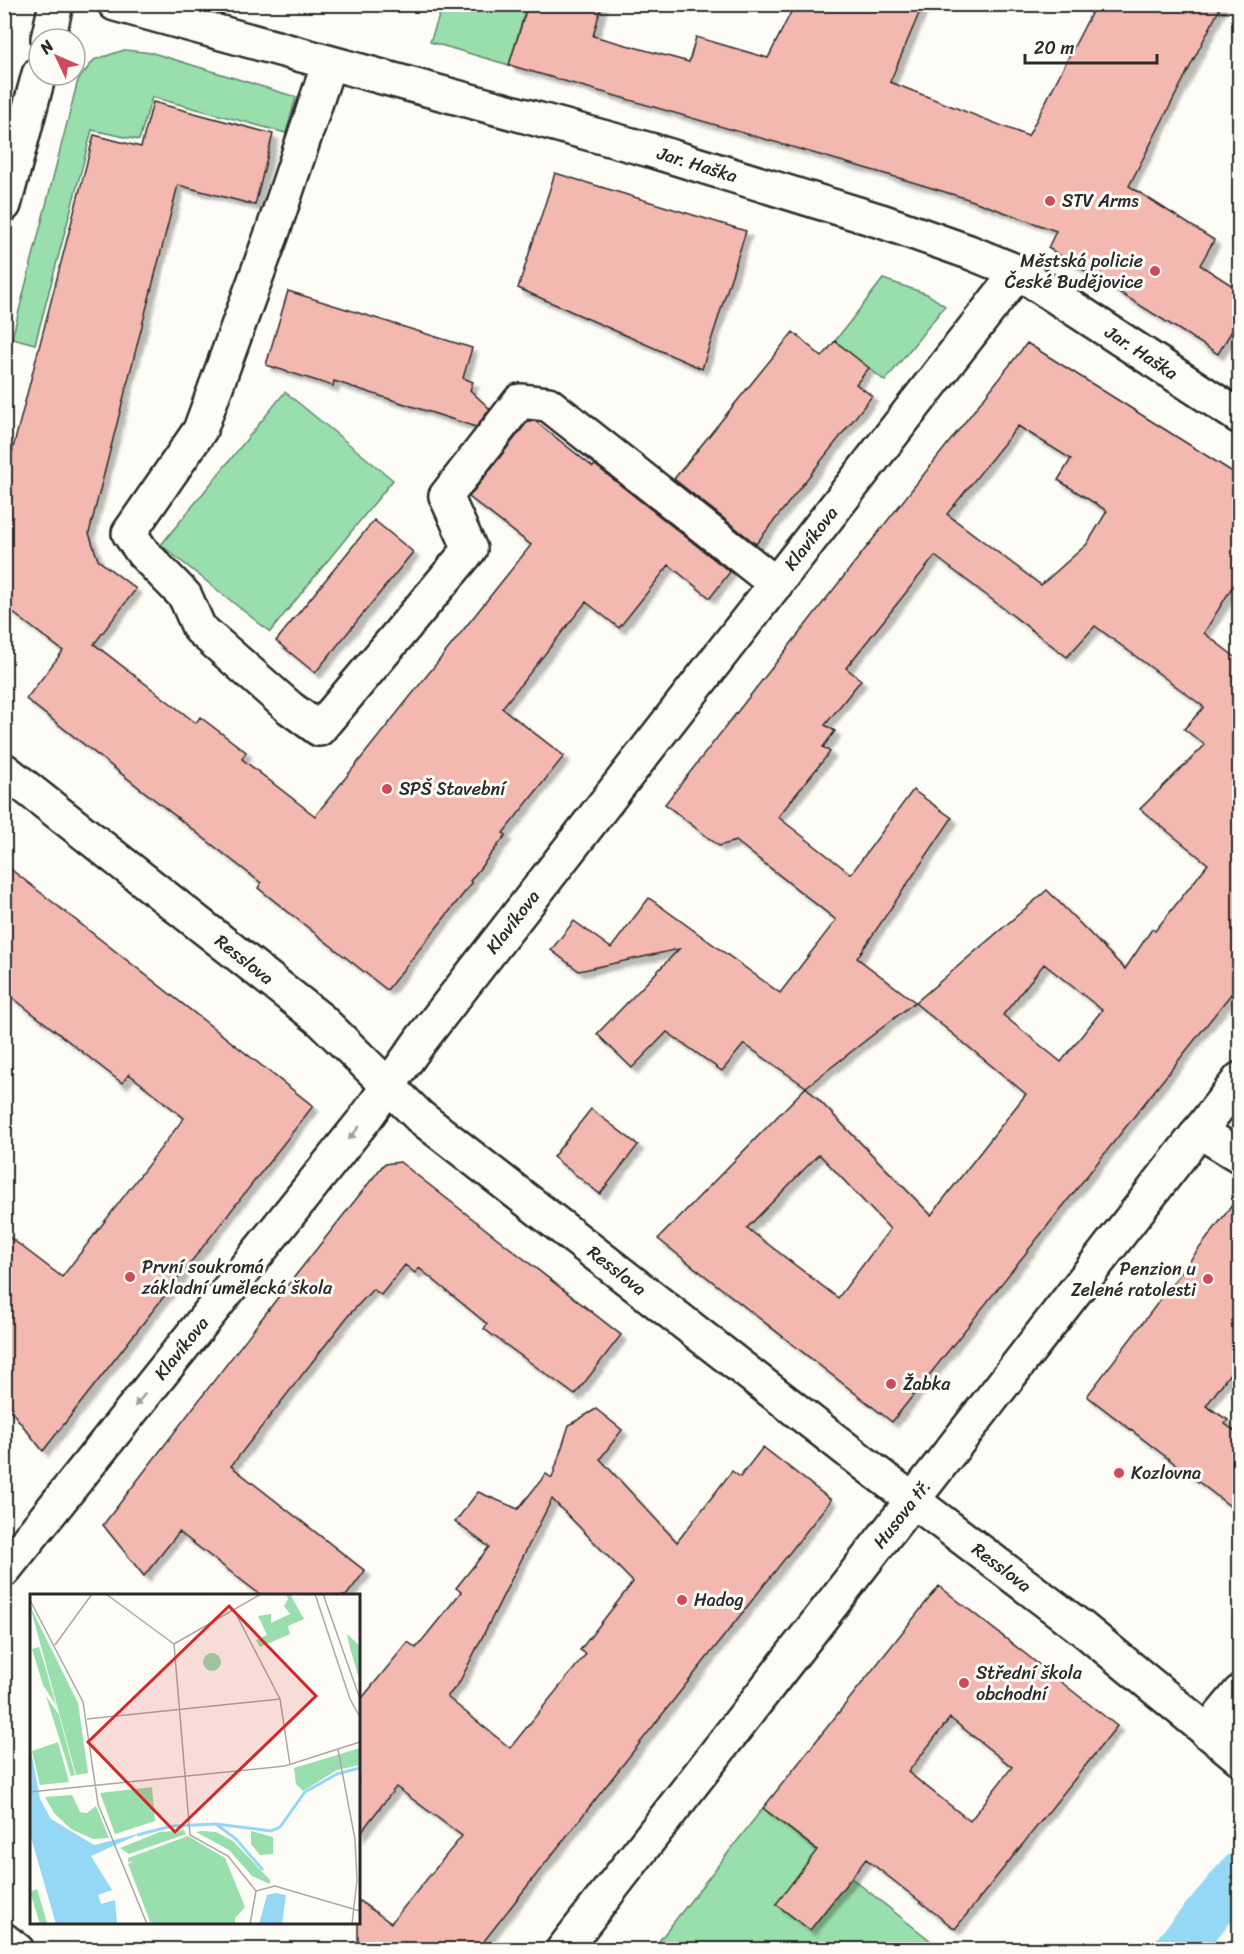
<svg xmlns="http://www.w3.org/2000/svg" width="1244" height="1954" font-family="Sriracha,sans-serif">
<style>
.green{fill:#98dfad;stroke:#62856c;stroke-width:1.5}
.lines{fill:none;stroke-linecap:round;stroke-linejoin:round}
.canal{stroke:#94d8f6;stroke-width:46}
.building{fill:#f3b8af;stroke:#2b2b2b;stroke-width:1.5;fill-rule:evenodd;filter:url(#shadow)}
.minor-casing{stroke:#2b2b2b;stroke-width:38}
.minor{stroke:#fdfcf7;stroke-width:33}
.oneway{fill:#9e9e9b}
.poi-dot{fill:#d1495b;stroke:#fdfcf7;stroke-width:2}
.labels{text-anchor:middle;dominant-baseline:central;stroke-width:6;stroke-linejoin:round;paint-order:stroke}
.street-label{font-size:18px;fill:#2b2b2b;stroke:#fdfcf7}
.poi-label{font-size:18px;fill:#2b2b2b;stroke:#fdfcf7;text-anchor:start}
.inset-river{fill:none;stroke:#94d8f6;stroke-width:3}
.inset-road{fill:none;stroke:#a9a8a5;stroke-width:1.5}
.view{fill:#d62828;fill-opacity:0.15;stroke:#d62828;stroke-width:3}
.inset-edge{fill:none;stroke:#2b2b2b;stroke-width:3}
</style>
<defs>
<filter id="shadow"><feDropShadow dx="5.5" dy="5.5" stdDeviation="1.5" flood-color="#0004"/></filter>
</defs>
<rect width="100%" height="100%" fill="#fdfcf7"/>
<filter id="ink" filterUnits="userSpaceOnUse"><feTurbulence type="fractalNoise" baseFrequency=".0167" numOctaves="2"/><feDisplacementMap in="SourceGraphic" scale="12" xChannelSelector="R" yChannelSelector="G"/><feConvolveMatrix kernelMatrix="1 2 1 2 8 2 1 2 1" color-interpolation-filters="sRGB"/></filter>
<g filter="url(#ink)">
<path class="green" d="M443 5H527L509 65 430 42Z
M124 50 153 53 296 97 286 133 152 97 139 140 92 130 35 344 12 338 78 80 94 60Z
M883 279 927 294 945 306 885 381 835 341Z
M285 392 393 480 270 632 161 545Z
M763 1808 941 1949 652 1950Z"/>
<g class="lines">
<path class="canal" d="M1177 1950 1240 1875"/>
</g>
<path class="building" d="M528 4H602L593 36 689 62 696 37 768 58 795 4H923L890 82 1028 136 1096 4H1222L1129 186 1214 240 1200 265 1239 290V319L1218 354 1048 248 1056 231 968 199 899 178 509 65Z
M153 102 273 134 255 205 178 185 89 533 98 560 136 589 94 644 196 723 200 717 246 752 242 759 315 816 531 545 469 497 528 421H535L593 467 595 465 730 572 710 598 669 565 619 628 586 602 502 708 564 756 503 833 506 835 470 881 472 883 387 990 258 888 261 883 26 699 63 651 4 606V483L94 135 141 147Z
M555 173 746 231 702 369 518 288Z
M288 291 472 348 463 378 473 382 470 390 490 409 476 427 334 381 333 386 266 365Z
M793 332 822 357 835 341 869 368 856 384 872 396 756 544 674 479Z
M1027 343 1239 476V576L1204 633 1239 660V984L892 1422 658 1239 806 1087 744 1044 722 1071 667 1032 632 1068 597 1034 679 949 579 971 551 950 574 921 611 948 649 898 780 993 836 920 736 841 719 846 665 804ZM1018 426 1071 459 1058 480 1107 511 1087 544 1041 585 947 514ZM935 556 1067 657 1095 626 1204 707 1184 729 1205 745 1140 809 1208 864 1155 931 1152 929 1125 969 1047 890 915 1003 1026 1094 931 1215 806 1087 915 1002 857 958 952 818 913 790 851 874 778 817 830 752 823 747 835 731 825 725 861 680 846 668ZM1044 964 1102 1010 1061 1062 1003 1015ZM819 1154 890 1229 838 1298 747 1228Z
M374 520 413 552 315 673 276 641Z
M4 864 313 1106 43 1451 4 1402V1233L62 1277 184 1118 129 1074 122 1083 4 991Z
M591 1109 638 1145 600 1194 553 1157Z
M400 1162 621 1335 575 1395 484 1329 487 1324 419 1268 415 1273 405 1265 381 1295 373 1289 348 1316 231 1466 365 1571 346 1596H262L179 1532 144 1576 103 1525 276 1300 384 1164Z
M1239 1196V1361L1206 1406 1228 1420 1225 1424 1239 1434V1513L1087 1396Z
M596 1409 622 1430 600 1459 677 1542 732 1471 740 1477 763 1447 831 1500 477 1950H358V1900L391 1923 462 1836 396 1787 358 1836V1703L408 1642 416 1648 461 1592 456 1588 489 1547 455 1522 478 1492 518 1509 546 1474 552 1478 569 1425ZM552 1499 633 1582 580 1650 586 1654 510 1748 447 1697 459 1683Z
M939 1586 1117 1726 955 1929 866 1859 810 1930 776 1904 817 1850 763 1808ZM950 1718 1012 1767 970 1821 908 1772Z"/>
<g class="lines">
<g class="minor-casing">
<g id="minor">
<path id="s1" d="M115 4 650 150 884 222 969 252 1018 272 1240 417"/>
<path d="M48 39 56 4"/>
<path d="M329 63 274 228 200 430 129 533 143 553 185 596 199 628 290 708 319 729 470 549 446 496 520 401 548 404 776 584"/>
<path d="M4 205 39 74"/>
<path id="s2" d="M4 770 321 1020 420 1117 869 1467 1083 1629 1240 1758"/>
<path d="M1199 1131 1240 1156"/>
<path id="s3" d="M4 1570 364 1120 421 1040 1018 272"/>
<path d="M1207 1732 1240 1692"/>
<path d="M4 1940 17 1950"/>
<path id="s4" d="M563 1950 1240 1079"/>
</g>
</g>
<use href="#minor" class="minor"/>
</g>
<defs><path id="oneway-solid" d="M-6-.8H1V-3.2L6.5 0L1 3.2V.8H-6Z" transform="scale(1.5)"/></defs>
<g class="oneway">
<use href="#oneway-solid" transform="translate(354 1133) rotate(129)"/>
<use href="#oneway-solid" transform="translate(140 1400) rotate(129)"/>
</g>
</g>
<g class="poi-dot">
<circle cx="1050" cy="201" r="6"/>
<circle cx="1155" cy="271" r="6"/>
<circle cx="387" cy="789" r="6"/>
<circle cx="130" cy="1277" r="6"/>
<circle cx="1208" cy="1279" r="6"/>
<circle cx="891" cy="1384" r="6"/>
<circle cx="1119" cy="1473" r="6"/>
<circle cx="682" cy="1600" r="6"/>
<circle cx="964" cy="1683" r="6"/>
</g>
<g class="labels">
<g class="street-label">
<text stroke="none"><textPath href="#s1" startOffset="604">Jar. Haška</textPath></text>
<text stroke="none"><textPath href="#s1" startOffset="1090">Jar. Haška</textPath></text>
<text stroke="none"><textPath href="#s3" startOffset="1310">Klavíkova</textPath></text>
<text stroke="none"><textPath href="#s3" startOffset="824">Klavíkova</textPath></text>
<text stroke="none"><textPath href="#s2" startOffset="306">Resslova</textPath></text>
<text stroke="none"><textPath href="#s2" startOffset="792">Resslova</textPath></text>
<text stroke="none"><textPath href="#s3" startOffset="284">Klavíkova</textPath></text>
<text stroke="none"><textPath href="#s4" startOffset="552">Husova tř.</textPath></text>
<text stroke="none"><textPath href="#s2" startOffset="1278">Resslova</textPath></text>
</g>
<g class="poi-label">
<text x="1062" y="201">STV Arms</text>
<text x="1143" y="261" text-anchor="end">Městská policie<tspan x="1143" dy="21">České Budějovice</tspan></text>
<text x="399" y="789">SPŠ Stavební</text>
<text x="142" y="1267">První soukromá<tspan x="142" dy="21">základní umělecká škola</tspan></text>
<text x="1196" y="1269" text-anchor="end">Penzion u<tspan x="1196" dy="21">Zelené ratolesti</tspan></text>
<text x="903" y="1384">Žabka</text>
<text x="1131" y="1473">Kozlovna</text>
<text x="694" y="1600">Hadog</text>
<text x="976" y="1673">Střední škola<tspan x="976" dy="21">obchodní</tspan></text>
</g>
</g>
<g transform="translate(30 1594)">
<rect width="330" height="330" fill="#fdfcf7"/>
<path d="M256 0H265L261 2 274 25 258 32 260 40 230 53 226 46 237 41 228 22 241 20V29L260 20 254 12 258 5ZM0 12 48 109 58 179 46 181ZM317 40 330 52V88L320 54ZM9 53 15 72 26 111 13 91 2 55ZM173 68a9 9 0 1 1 18 0a9 9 0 1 1-18 0ZM16 102 29 121 45 181 41 182ZM28 148 39 188 10 191 2 157ZM330 154V171L307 176 273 197 266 190 264 174ZM122 193 125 227 85 240 70 199ZM42 201 50 218 57 219 66 212 79 244 63 245 41 235 24 219 15 203ZM154 236 156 240 99 260 90 254 130 238ZM172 237 186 238 203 247 240 286V290L222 282 199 256 166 238ZM221 237 243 243V260L230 261 221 250ZM158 242 195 264 215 313 205 324V330H121L98 270 103 267 98 268V264ZM7 295 16 325 17 330H10L0 298Z" fill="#98dfad"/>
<path d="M0 151 10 205 21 225 64 251 112 239 61 262 82 296 68 301 71 310 85 306 87 330H26L0 240ZM245 299 256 301 252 330H229L237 301Z" fill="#94d8f6"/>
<path class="inset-river" d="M186 230 206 245 233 276M107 241 142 232 186 230 241 237 250 233 275 198 307 180 330 174"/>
<path class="inset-road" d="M76 0 144 50M285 0 320 105 330 123M293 0 330 105M0 6 53 108 68 210 117 330M204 16 250 105 260 171M144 50 160 241 198 262 226 297 220 330M144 50 231 0M25 51 62 0M57 125 250 105M308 156 325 245 327 286 322 330M0 198 255 172 330 148M226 297 245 292 330 317"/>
<path class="view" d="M199 12 286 102 145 238 58 148Z"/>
<rect width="330" height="330" class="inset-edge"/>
</g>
<rect width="1244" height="1954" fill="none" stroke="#fdfcf7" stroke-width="24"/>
<rect x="12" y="12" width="1220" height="1930" fill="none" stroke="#2b2b2b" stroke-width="2" filter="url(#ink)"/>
<g transform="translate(57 57) rotate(314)"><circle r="28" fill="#fdfcf7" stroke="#a9a8a5" stroke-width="1.5"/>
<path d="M0-4.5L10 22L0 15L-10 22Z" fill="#d1495b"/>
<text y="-9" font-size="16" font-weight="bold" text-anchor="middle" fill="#2b2b2b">N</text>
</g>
<path d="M1025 54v9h132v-9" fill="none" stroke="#2b2b2b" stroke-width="3"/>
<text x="1034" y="54" font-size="18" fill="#2b2b2b" stroke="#fdfcf7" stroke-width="4.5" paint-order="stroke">20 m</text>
</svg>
